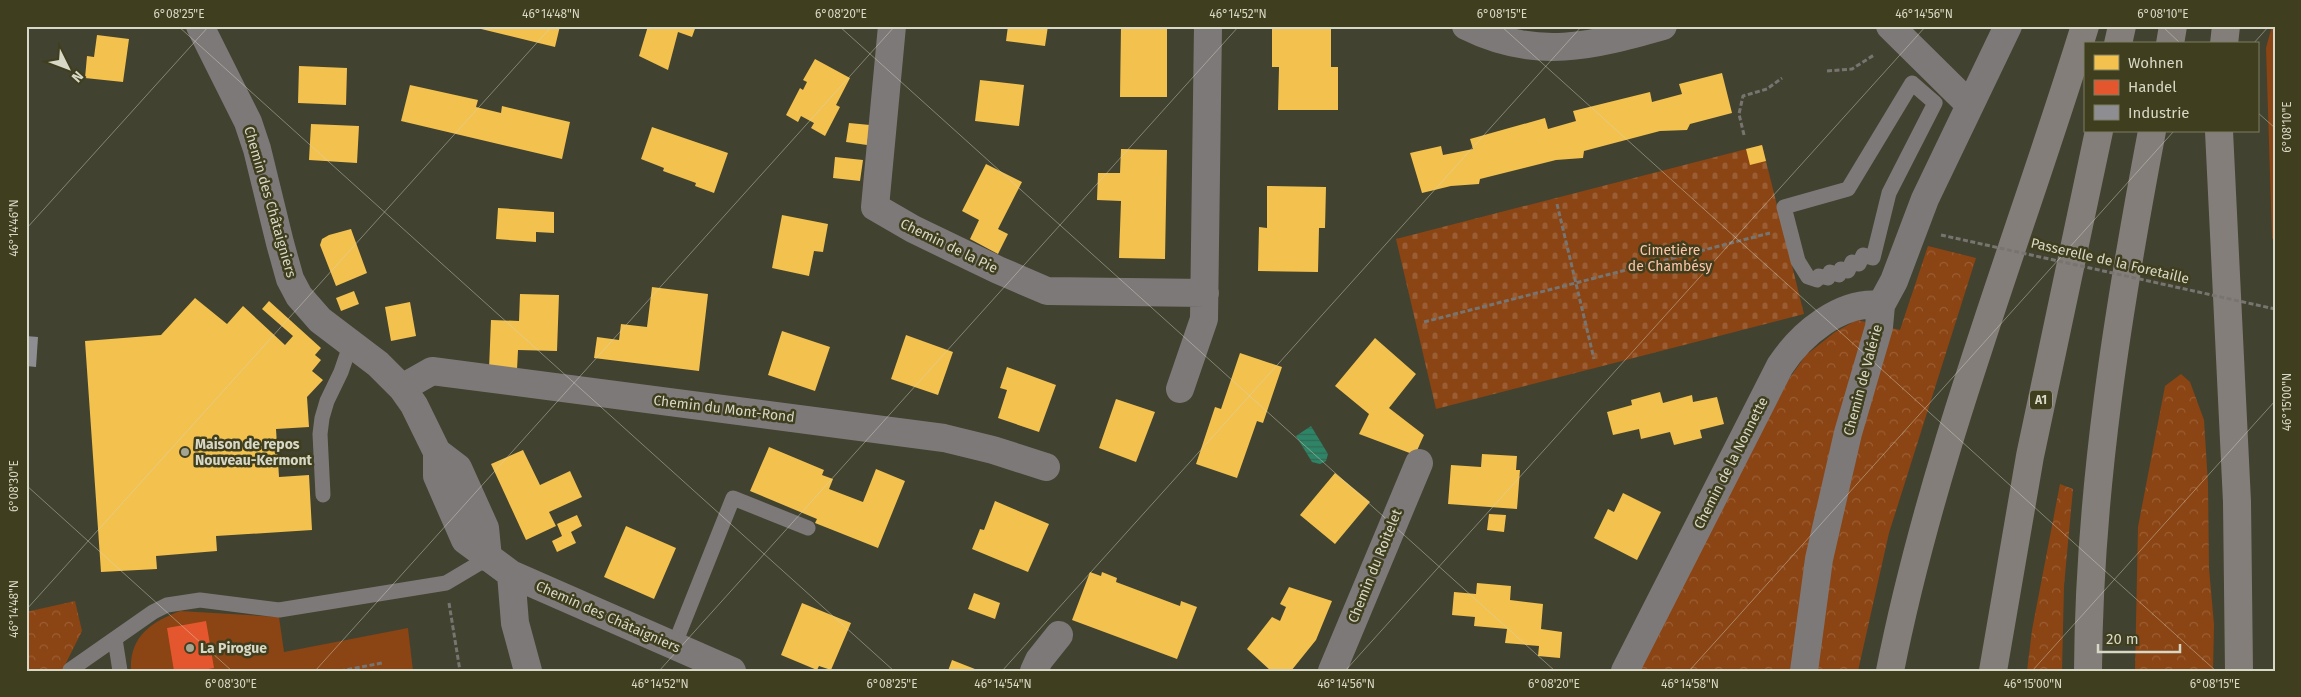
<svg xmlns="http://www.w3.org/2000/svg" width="2301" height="697" font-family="'Fira Sans',sans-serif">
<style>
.grass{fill:#8b4413}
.forest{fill:url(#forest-crowns)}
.cemetery{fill:url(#cemetery-stones)}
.water{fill:url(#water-rules)}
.homes{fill:#f2c14e}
.shops{fill:#e4572e}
.industry{fill:#8d8d92}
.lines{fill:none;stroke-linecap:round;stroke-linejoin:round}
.path{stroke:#787571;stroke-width:3;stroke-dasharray:5 2.5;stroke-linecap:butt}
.service{stroke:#7e7979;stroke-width:15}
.minor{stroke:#7e7979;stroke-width:28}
.motorway{stroke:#837e7a;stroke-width:28}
.path-bridge{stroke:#787571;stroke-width:3;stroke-dasharray:5 2.5;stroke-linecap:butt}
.ticks{fill:none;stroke:#d8d8c6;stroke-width:1;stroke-opacity:0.45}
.poi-dot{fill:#a4a492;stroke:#3f3e1e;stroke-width:2}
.labels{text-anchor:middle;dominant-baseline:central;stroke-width:5;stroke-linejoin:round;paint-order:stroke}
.shield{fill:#3f3e1e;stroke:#aaaa94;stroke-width:1}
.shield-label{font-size:12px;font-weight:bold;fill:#d8d8c6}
.street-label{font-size:14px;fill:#d8d8c6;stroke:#3f3e1e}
.park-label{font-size:14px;fill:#ffc4a7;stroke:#3f3e1e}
.poi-label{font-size:14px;font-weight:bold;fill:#d8d8c6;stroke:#3f3e1e;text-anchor:start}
.neatline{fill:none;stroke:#d8d8c6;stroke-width:2}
.ticks-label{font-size:12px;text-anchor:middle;fill:#d8d8c6}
</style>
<defs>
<pattern id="forest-crowns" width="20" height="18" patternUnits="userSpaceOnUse" patternTransform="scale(1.25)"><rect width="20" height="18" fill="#8b4413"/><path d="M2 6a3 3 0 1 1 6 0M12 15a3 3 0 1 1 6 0" fill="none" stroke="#9b5e34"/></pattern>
<pattern id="cemetery-stones" width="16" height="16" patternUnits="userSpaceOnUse" patternTransform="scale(1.25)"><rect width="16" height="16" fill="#8b4413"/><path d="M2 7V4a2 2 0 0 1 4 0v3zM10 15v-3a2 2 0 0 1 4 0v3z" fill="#9b5e34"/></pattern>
<pattern id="water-rules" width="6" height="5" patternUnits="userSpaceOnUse" patternTransform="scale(1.25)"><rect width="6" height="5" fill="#2d8467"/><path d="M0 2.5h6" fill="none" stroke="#356955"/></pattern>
</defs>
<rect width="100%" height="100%" fill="#424230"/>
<path class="grass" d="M2272 26H2275V243L2272 238 2266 48Z
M180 611 279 617 284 652 408 628 413 671H131C129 637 151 622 180 611Z"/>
<path class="forest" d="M1928 246 1976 258 1889 533 1858 671H1638L1786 383 1806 355 1835 332 1857 320 1900 330Z
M2181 374 2190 382 2204 420 2208 484 2209 568 2214 625 2213 671H2135L2138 527 2165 386Z
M2060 484 2073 489 2064 586 2062 671H2027L2032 630Z
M75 601 82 631 62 671H26V612Z"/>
<path class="cemetery" d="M1762 145 1804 314 1436 409 1396 239Z"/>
<path class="water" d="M1311 426 1328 454 1326 461 1320 464 1312 462 1296 436Z"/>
<path class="homes" d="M477 26H560L555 47 477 28Z
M648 26H696L692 37 678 32 668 70 639 56Z
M1008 26H1048L1045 46 1006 41Z
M1121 26H1167V97H1120Z
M1272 26H1331V67H1338V110H1278L1279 67H1272Z
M97 35 129 39 123 82 85 78 87 56 94 57Z
M815 59 850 78 836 105 840 107 825 136 811 128 814 123 801 116 798 122 786 115 800 88 803 90 807 82 803 80Z
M299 66 347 68 346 105 298 103Z
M1722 73 1732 113 1690 124 1687 130 1660 131 1584 151 1583 158 1556 160 1480 179 1479 184 1451 186 1422 193 1410 153 1441 146 1443 155 1473 149 1470 139 1545 118 1548 129 1576 121 1573 111 1650 92 1652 102 1682 94 1679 84Z
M980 80 1024 85 1019 126 975 121Z
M410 85 478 100 476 107 501 113 502 106 570 122 562 159 401 121Z
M849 123 870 125 867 145 846 142Z
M311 124 359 126 357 163 309 160Z
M652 127 728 153 714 193 695 186 696 183 663 171 664 168 641 159Z
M1762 145 1766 161 1750 165 1746 149Z
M1121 149 1167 150 1165 259 1119 258 1121 201 1097 200 1098 173H1120Z
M835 157 863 160 860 181 833 178Z
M986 164 1022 182 998 229 1008 234 998 254 970 239 979 220 962 211Z
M1267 186 1326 187 1325 228H1319L1318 272 1258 271 1259 227 1267 228Z
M498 208 554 212V233L536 232V242L496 239Z
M782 215 828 224 823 252 814 251 809 276 772 268Z
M351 229 367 273 336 286 320 245 322 239 329 235Z
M652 287 708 294 699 371 594 358 597 337 619 340 621 324 647 327Z
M354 291 359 304 341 311 336 298Z
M520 294 559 295 557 351 518 350 517 370 489 369 491 320 519 321Z
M195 298 227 324 243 306 285 345 293 336 262 309 269 301 321 348 315 355 321 360 312 371 323 380 307 397 309 427 276 429 279 477 309 475 312 530 216 536 217 551 156 556 157 569 101 572 85 341 161 335Z
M410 302 416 336 391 341 385 307Z
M782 331 830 347 815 391 768 375Z
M906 335 953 352 938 395 891 379Z
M1375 338 1416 374 1389 408 1424 435 1415 455 1359 434 1369 414 1335 386Z
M1240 353 1282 367 1263 423 1257 421 1237 478 1196 464 1215 407 1221 409Z
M1007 367 1056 385 1039 432 998 418 1007 390 1000 388Z
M1660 392 1663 403 1692 395 1693 402 1717 397 1724 424 1700 430 1702 438 1674 445 1670 432 1641 439 1639 429 1613 435 1607 412 1632 405 1631 400Z
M1116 399 1155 412 1136 462 1099 448Z
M769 447 824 470 822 475 833 479 829 489 863 502 876 469 905 481 878 548 815 523 817 519 750 491Z
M523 450 540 485 570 471 582 497 549 512 556 526 526 540 491 464Z
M1482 454 1517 456 1516 470H1520L1517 509 1448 504 1451 465 1481 467Z
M1335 473 1370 502 1335 544 1300 515Z
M1623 493 1661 512 1637 560 1594 538 1608 509 1614 512Z
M995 501 1049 524 1028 572 972 549 980 529 984 530Z
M1489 514 1506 515 1504 532 1487 530Z
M577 515 582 526 571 532 576 543 557 552 552 541 562 536 557 524Z
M626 526 676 548 654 599 604 577Z
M1090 572 1101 576 1102 572 1117 578 1116 582 1180 606 1181 601 1197 607 1177 659 1072 620Z
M1477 583 1511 586 1510 600 1543 604 1541 629 1562 632 1560 658 1538 656 1539 646 1505 643 1507 629 1474 626 1475 617 1452 615 1454 592 1476 594Z
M1289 587 1332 601 1316 640 1291 671H1271L1247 649 1272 617 1280 621 1286 607 1280 604Z
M974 593 1000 603 995 619 968 609Z
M802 603 851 623 831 670 819 666 817 670 781 655Z
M952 660 980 671H948Z"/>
<path class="shops" d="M206 621 214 668 197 671H174L167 628Z"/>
<path class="industry" d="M26 336 38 337 36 367 26 366Z"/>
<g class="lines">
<path class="path" d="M1827 71 1852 69 1874 55
M1744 135 1739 114 1743 96 1767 89 1782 78
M1557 204 1594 359
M1424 322 1770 233
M449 603 460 671
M340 671 382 663"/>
<path class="service" d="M1912 83 1935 103 1889 193 1873 258 1863 255 1859 264 1852 262 1848 271 1841 269 1839 275 1830 272 1828 278 1819 276 1817 280 1808 277 1798 261 1784 207 1848 189Z
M323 495 320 434 322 418 327 401 341 372 351 343
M115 639 120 671
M674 646 733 498 808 528
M70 670 153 612 167 605 200 600 279 610 446 583 488 558"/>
<path class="minor" d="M200 26 248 122 257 149 280 243 290 279 299 296 320 320 378 364 402 388 414 405 437 452V476L465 540 511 574 732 671
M892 26 875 207 913 229 998 270 1047 291 1205 293
M1466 26C1536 61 1592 46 1663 26
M1890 26 1970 105
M402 388 432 371 944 438 993 450 1046 467
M1180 389 1204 319 1208 26
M437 452 458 468 485 528 488 558
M511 574 515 623 528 671
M1034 671 1039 660 1059 635
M1332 671 1419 463
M1625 671 1780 366C1801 334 1841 300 1881 305
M1804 671 1819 559 1848 433 1879 327 1881 305 1894 281 1925 199 2008 26"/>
<path class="motorway" d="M2118 44 2122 26
M2170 44 2173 26
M2224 44 2226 26
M2219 131 2237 502 2239 671
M1890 671C1934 450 2019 240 2085 26
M1993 671 2030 456 2099 131
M2088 671C2089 489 2118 310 2152 131"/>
<path class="path-bridge" d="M1941 235 2275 309"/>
</g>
<path class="ticks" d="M178 26 894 671M839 26 1555 671M1501 26 2216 671M2162 26 2181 44M2253 44 2269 26M2257 112 2275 128M26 229 209 26M26 485 232 671M26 610 552 26M315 671 895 26M659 671 1239 26M1002 671 1582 26M1345 671 1926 26M1689 671 2174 131M2032 671 2275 401"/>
<g class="poi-dot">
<circle cx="185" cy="452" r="5"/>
<circle cx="190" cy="648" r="5"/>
</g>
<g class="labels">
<rect class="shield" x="2030" y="390.5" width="22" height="19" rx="4"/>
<g class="shield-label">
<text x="2041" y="400">A1</text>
</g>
<g class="street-label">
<text transform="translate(270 202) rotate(74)">Chemin des Châtaigniers</text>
<text transform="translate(949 246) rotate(26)">Chemin de la Pie</text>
<text transform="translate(2110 261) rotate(13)">Passerelle de la Foretaille</text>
<text transform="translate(1863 380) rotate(-75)">Chemin de Valérie</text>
<text transform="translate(724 409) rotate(7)">Chemin du Mont-Rond</text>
<text transform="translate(1731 463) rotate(-63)">Chemin de la Nonnette</text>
<text transform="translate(1375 566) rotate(-68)">Chemin du Roitelet</text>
<text transform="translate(608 617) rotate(24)">Chemin des Châtaigniers</text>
</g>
<g class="park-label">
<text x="1670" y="250">Cimetière<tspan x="1670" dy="16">de Chambésy</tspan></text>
</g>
<g class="poi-label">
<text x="195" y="444">Maison de repos<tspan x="195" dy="16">Nouveau-Kermont</tspan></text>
<text x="200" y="648">La Pirogue</text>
</g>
</g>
<rect width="2301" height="697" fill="none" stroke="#3f3e1e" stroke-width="55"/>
<rect x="2084" y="42" width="175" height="90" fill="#3f3e1e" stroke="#7c7c61"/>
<rect x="2094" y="55" width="25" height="15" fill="#f2c14e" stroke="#7c7c61"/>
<text x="2128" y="68" font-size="15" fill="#d8d8c6">Wohnen</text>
<rect x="2094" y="80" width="25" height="15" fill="#e4572e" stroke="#7c7c61"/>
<text x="2128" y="92" font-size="15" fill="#d8d8c6">Handel</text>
<rect x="2094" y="105" width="25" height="15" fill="#8d8d92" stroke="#7c7c61"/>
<text x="2128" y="118" font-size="15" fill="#d8d8c6">Industrie</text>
<g transform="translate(68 68) rotate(132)" stroke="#3f3e1e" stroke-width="4" paint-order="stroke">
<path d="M0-4L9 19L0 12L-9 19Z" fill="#d8d8c6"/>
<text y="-8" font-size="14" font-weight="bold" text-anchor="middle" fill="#d8d8c6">N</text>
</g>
<path d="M2098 644v8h82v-8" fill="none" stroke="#d8d8c6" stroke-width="2.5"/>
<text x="2106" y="644" font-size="15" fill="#d8d8c6" stroke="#3f3e1e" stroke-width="4" paint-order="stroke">20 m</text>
<rect x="28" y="28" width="2246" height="642" class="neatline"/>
<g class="ticks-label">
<text x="179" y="18">6°08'25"E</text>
<text x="551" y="18">46°14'48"N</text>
<text x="841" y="18">6°08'20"E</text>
<text x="1238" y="18">46°14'52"N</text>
<text x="1502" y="18">6°08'15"E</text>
<text x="1924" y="18">46°14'56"N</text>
<text x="2163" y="18">6°08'10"E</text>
<text transform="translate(2287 127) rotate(-90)" y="4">6°08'10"E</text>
<text transform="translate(14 228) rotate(-90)" y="4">46°14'46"N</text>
<text transform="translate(2287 402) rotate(-90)" y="4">46°15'00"N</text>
<text transform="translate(14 486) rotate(-90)" y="4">6°08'30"E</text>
<text transform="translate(14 609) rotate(-90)" y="4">46°14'48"N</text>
<text x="231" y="688">6°08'30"E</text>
<text x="660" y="688">46°14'52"N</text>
<text x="892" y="688">6°08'25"E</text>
<text x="1003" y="688">46°14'54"N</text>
<text x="1346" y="688">46°14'56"N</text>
<text x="1554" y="688">6°08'20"E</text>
<text x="1690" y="688">46°14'58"N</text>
<text x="2033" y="688">46°15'00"N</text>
<text x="2215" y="688">6°08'15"E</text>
</g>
</svg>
